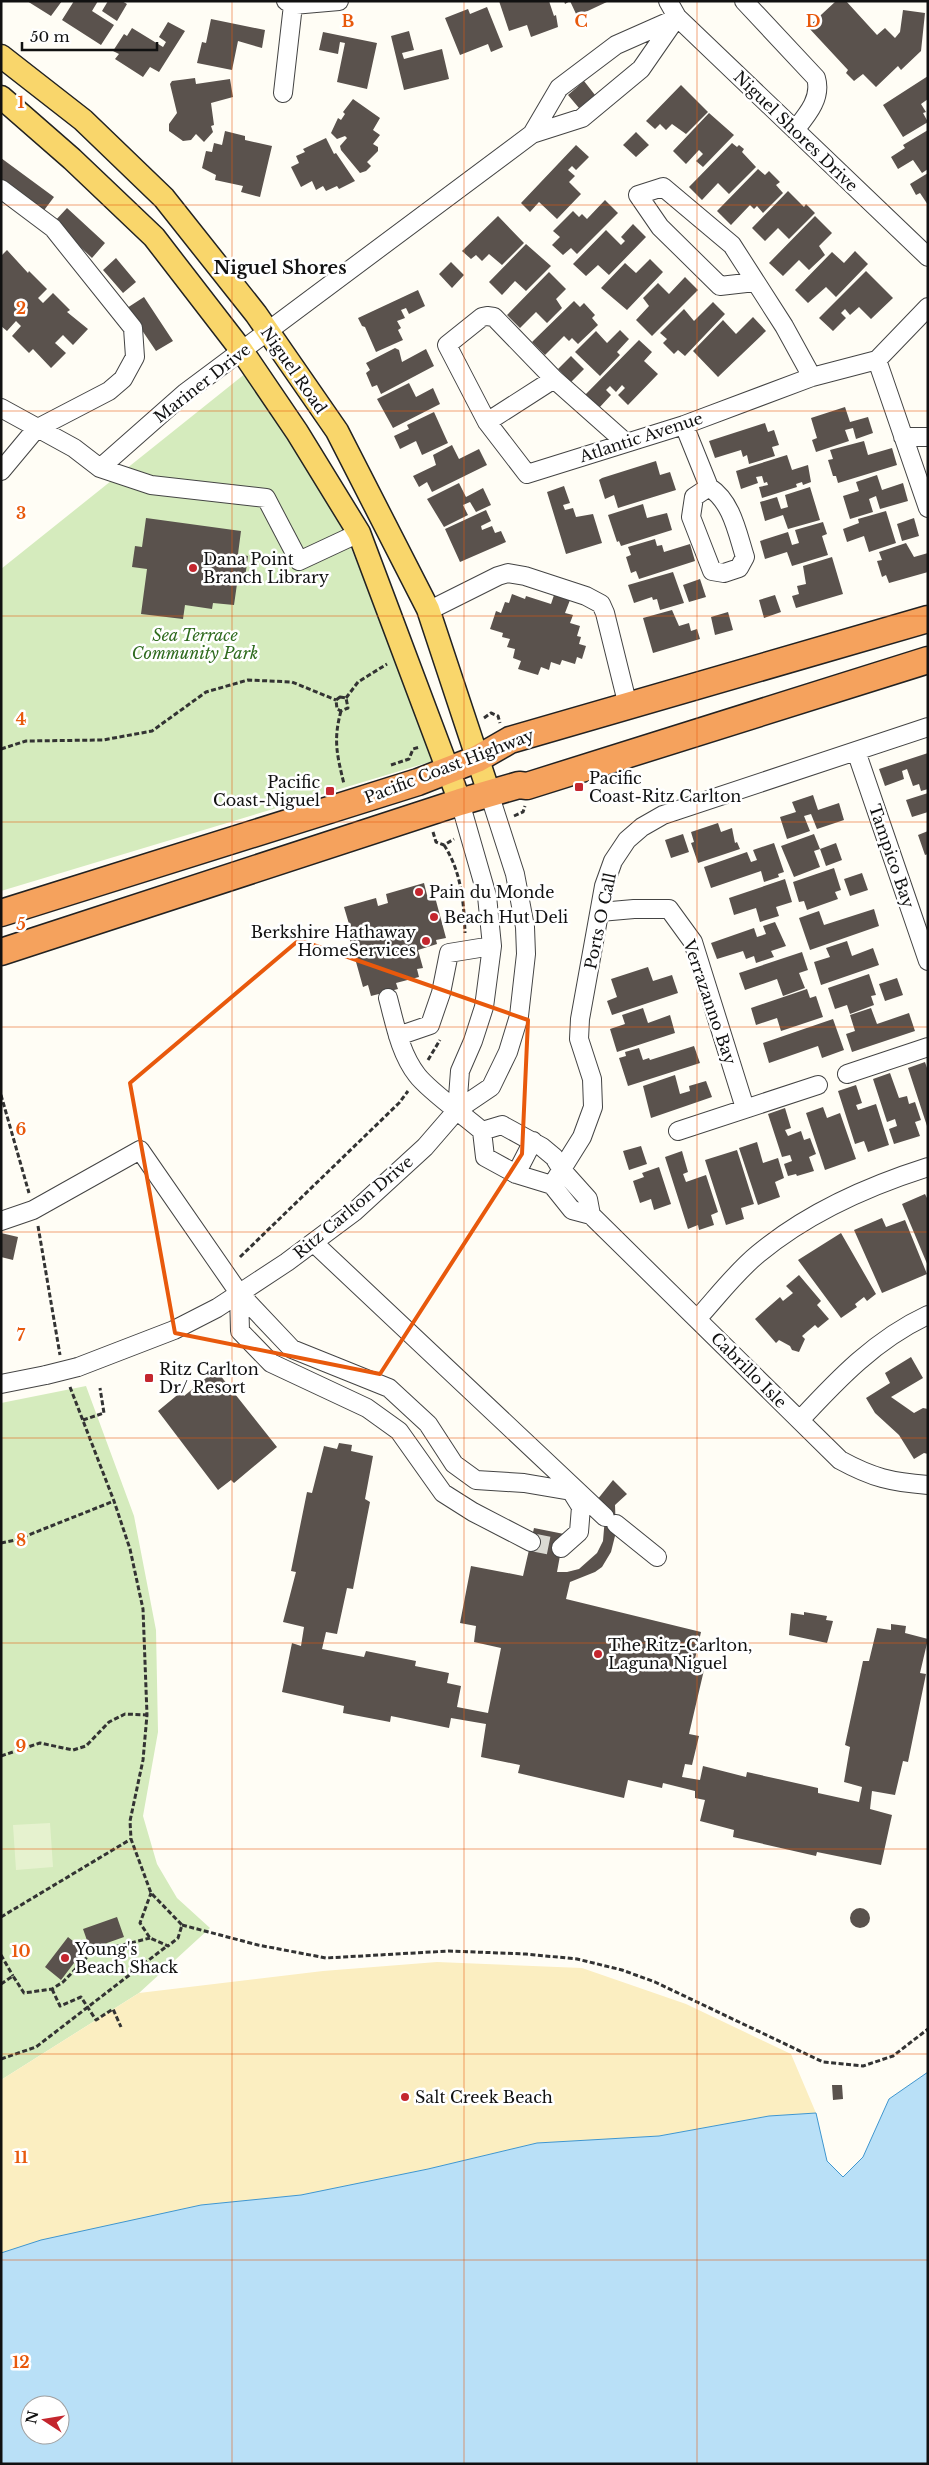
<svg xmlns="http://www.w3.org/2000/svg" width="929" height="2465" font-family="'Libre Baskerville',serif">
<style>
.green{fill:#d5ebbd}
.sand{fill:#fbeec1}
.pitch{fill:#e6f2cf}
.water{fill:#b9e0f7;stroke:#3f96cf;fill-rule:evenodd}
.building{fill:#5a524d}
.lines{fill:none;stroke-linecap:round;stroke-linejoin:round}
.minor-tunnel{stroke:#dbdad3;stroke-width:18;stroke-dasharray:18 9;stroke-linecap:butt}
.minor-casing{stroke:#444;stroke-width:20}
.major-casing{stroke:#222;stroke-width:25}
.highway-casing{stroke:#222;stroke-width:29}
.path{stroke:#333;stroke-width:3;stroke-dasharray:5 2.5;stroke-linecap:butt}
.minor{stroke:#fff;stroke-width:18}
.major{stroke:#f9d66b;stroke-width:22}
.highway{stroke:#f5a25d;stroke-width:26}
.minor-bridge-casing{stroke:#444;stroke-width:20;stroke-linecap:butt}
.minor-bridge{stroke:#fff;stroke-width:18}
.marked{fill:none;stroke:#e8590c;stroke-width:4;stroke-linejoin:round}
.grid{fill:none;stroke:#e8590c;stroke-width:1;stroke-opacity:0.55}
.poi-dot{fill:#c4262e;stroke:#fff;stroke-width:2}
.labels{text-anchor:middle;dominant-baseline:central;stroke-width:5;stroke-linejoin:round;paint-order:stroke}
.street-label{font-size:16px;fill:#111;stroke:#fff}
.poi-label{font-size:16px;fill:#111;stroke:#fff;text-anchor:start}
.park-label{font-size:16px;font-style:italic;fill:#2f6b1f;stroke:#fff}
.neighbourhood-label{font-size:18px;font-weight:bold;fill:#111;stroke:#fff}
.grid-label{font-size:16px;text-anchor:middle;font-weight:bold;fill:#e8590c;stroke:#fff;stroke-width:5;stroke-linejoin:round;paint-order:stroke}
</style>
<rect width="100%" height="100%" fill="#fffdf5"/>
<path class="green" d="M246 373 331 500 393 650 433 761 1 891V569Z
M86 1386 134 1516 156 1630 158 1732 143 1816 157 1864 177 1898 210 1928 139 1993 1 2080V1403Z"/>
<path class="sand" d="M437 1962 582 1968 686 2004 791 2054 816 2113 769 2116 659 2136 537 2143 428 2169 301 2195 201 2205 1 2253V2080L139 1993 323 1971Z"/>
<path class="pitch" d="M50 1823 53 1867 16 1870 13 1825Z"/>
<path class="water" d="M928 2072V2464H1V2253L41 2240 201 2205 301 2195 428 2169 537 2143 659 2136 769 2116 816 2113 827 2161 843 2177 863 2157 889 2099ZM30 2405H60V2435H30Z"/>
<path class="building" d="M27 1H62L51 16Z
M74 1H98L92 11 114 25 101 45 62 20Z
M108 1H122L127 4 117 21 102 11Z
M499 1H549L554 16 556 15 558 27 531 37 527 25 509 31Z
M564 1H609L577 16 570 1 565 4Z
M836 1H846L877 35 885 28 895 38 900 32 903 10 925 13 921 51 901 70 898 66 876 87 863 74 854 81 846 73 848 70 808 27Z
M487 7 503 47 491 52 488 44 460 55 445 18 468 9 470 14Z
M211 19 265 30 262 48 238 41 232 70 197 63 202 42 206 43Z
M168 22 185 31 159 72 150 67 143 77 115 59 119 54 113 51 124 34 127 36 132 28 163 47 166 42 159 37Z
M409 31 414 50 402 53 404 59 442 49 449 79 404 90 391 36Z
M323 32 377 43 367 89 337 82 345 43 340 42 338 54 319 50Z
M928 76V99L921 104 926 112 923 113 928 122 903 137 883 105Z
M195 78 196 84 230 79 233 97 211 103 214 125 211 126 213 132 204 142 196 134 191 140 183 141 169 131V124L177 113 170 84 172 81Z
M584 81 595 95 579 108 568 95Z
M681 85 708 112 686 134 672 124 666 130 660 124 655 129 646 121Z
M353 99 380 118 373 130 380 135 373 144 378 147V151L367 162 371 166 366 171 360 173 341 150 340 146 347 138 345 136 337 139 331 133 338 118 341 120 345 114 343 112Z
M709 113 734 135 703 167 696 161 703 154 699 150 686 164 673 151Z
M928 130V169L922 173 913 160 898 169 891 157 905 148 903 145Z
M225 131 245 136V140L272 146 260 197 241 192 243 186 215 180 216 175 202 168 206 151 212 152 214 143 222 145Z
M636 132 649 145 636 157 623 145Z
M326 138 334 154 336 153 355 181 339 189 337 186 326 191 323 186 316 190 312 181 301 187 291 167 299 163 296 156 305 152 303 149Z
M732 143 737 147 739 145 744 149 742 152 756 167 729 194 718 183 702 200 689 187Z
M576 145 589 157 576 170 572 166 568 170 575 176 569 182 581 194 557 219 539 202 530 212 521 203Z
M1 158 54 197 42 213 1 182Z
M758 169 765 175 769 171 780 182 776 185 783 193 763 213 757 206 754 209 750 205 731 225 717 211Z
M928 173V205L920 193 916 195 910 184Z
M788 191 804 207 806 204 815 213 789 239 778 228 765 241 752 228Z
M605 200 618 213 577 254 571 248 563 255 552 245 560 237 553 231 573 211 579 217 582 214 587 219Z
M67 208 105 243 92 258 54 222Z
M498 216 524 243 502 265 489 254 482 261 476 255 471 259 462 251Z
M815 216 832 233 819 246 825 255 809 270 799 260 783 276 769 263Z
M633 224 646 237 609 275 598 265 586 276 573 264 606 230 621 245 625 241 621 237Z
M526 244 551 266 526 291 515 281 502 295 489 282Z
M7 250 28 273 29 271 47 289 38 298 43 303 53 293 70 310 67 312 88 329 73 345 63 335 55 343 66 353 51 368 33 349 29 353 12 336 21 326 16 321 7 331 1 326V256Z
M855 251 868 264 836 297 826 287 808 303 795 290 832 252 844 263Z
M116 258 136 282 123 293 103 270Z
M650 259 663 272 627 310 601 288 625 263 636 273Z
M451 262 464 275 452 288 439 274Z
M866 271 893 298 871 319 859 307 850 315 845 309 841 313 846 318 833 331 819 318Z
M549 272 566 289 556 299 562 308 547 323 536 312 520 328 507 315Z
M685 277 698 290 652 336 636 320 649 306 643 298 658 283 669 294Z
M418 290 425 306 409 314 406 308 401 310 405 318 397 321 401 328 398 330 403 340 376 352 365 327 362 326 358 318Z
M144 297 173 341 156 351 127 308Z
M574 301 580 307 584 303 595 315 592 318 598 325 578 344 572 338 569 341 564 336 545 355 532 342Z
M713 302 725 314 685 356 678 350 674 354 663 343 667 339 660 333 684 309 694 321Z
M753 317 766 331 718 377 693 351 723 320 736 334Z
M620 330 629 339 617 352 620 355 600 376 575 352 596 331 607 343Z
M639 340 652 352 644 361 658 374 628 405 618 395 625 388 622 385 616 392 610 386 606 390 611 395 599 408 585 395Z
M395 348 399 350 402 362 426 349 434 366 381 394 377 385 372 387 366 373 370 370 366 363Z
M571 356 584 369 571 382 558 369Z
M409 383 416 397 433 388 440 404 393 428 377 399Z
M845 407 850 422 868 417 873 433 856 439 853 428 845 430 849 441 816 452 812 440 817 438 811 418Z
M434 412 448 443 422 455 416 441 400 449 394 436 409 429 407 425Z
M765 423 768 432 774 430 779 445 772 447 775 456 749 464 747 455 743 457 741 450 715 458 709 441Z
M864 441 868 455 892 448 897 465 838 483 836 476H833L828 460 833 459 830 450Z
M452 445 459 459 479 449 487 465 432 492 427 482 419 487 413 476 436 465 433 455Z
M787 455 792 470 808 465 811 482 803 485 802 482 796 484 797 487 762 498 759 487 768 485 767 482 764 483 762 476 756 477 758 483 741 489 736 471Z
M656 461 660 475 670 472 676 490 618 508 614 495 605 499 599 480 602 478Z
M877 475 882 490 903 483 908 501 880 509 876 496 869 499 873 512 850 519 843 496 859 491 856 482Z
M459 483 466 497 483 488 491 505 476 512 470 502 463 505 468 515 444 527 427 499Z
M564 486 570 503 563 505 565 510 573 508 576 517 593 514 602 543 566 554 547 492Z
M810 487 820 520 788 529 783 515 765 521 760 502 777 497 781 509 788 507 785 495Z
M643 504 647 518 667 513 672 530 621 546 619 541 617 542 608 515Z
M486 510 491 521 481 526 482 530 492 526 495 533 501 531 506 542 460 562 445 529Z
M886 511 896 543 869 552 864 536 847 542 843 529 859 523 858 519Z
M146 518 241 531 238 554 248 556 245 578 238 577 234 605 213 603 212 609 185 605 183 619 141 614 147 569 132 567 135 546 142 547Z
M914 518 919 536 902 541 897 524Z
M823 522 827 534 822 536 828 555 792 566 787 552 765 559 760 541 788 532 792 545 799 543 795 530Z
M655 539 657 546 662 545 664 552 690 544 695 561 639 579 636 571 631 573 626 557 631 555 628 547Z
M906 543 914 557 928 553V572L889 583 886 575 882 577 877 561 882 560 879 552Z
M832 557 843 594 796 608 792 596 799 594 797 586 806 584 803 566Z
M673 572 684 603 660 610 657 599 653 600 652 597 634 603 628 585Z
M700 579 706 597 689 602 683 585Z
M512 594 525 599 526 596 551 604 554 595 570 600 565 613 573 615 570 623 580 626 577 636 581 637 579 644 586 646 582 659 577 657 575 664 562 660 560 665 551 662 549 670 541 667 538 675 518 669 521 661 513 658 515 649 507 647 510 639 502 637 503 633 490 629 496 611 501 613 505 602 509 603Z
M775 595 781 612 764 618 759 600Z
M672 610 679 626 689 623 691 631 697 629 700 639 653 653 643 618Z
M728 612 733 630 715 635 711 617Z
M928 753V789L921 791 919 784 913 786 907 769 902 771 904 779 885 786 879 769Z
M928 793V812L912 817 906 800Z
M813 795 818 810 839 803 844 820 817 829 811 814 804 816 810 831 787 839 780 817 796 812 792 802Z
M718 823 721 832 732 828 735 843 737 842 740 849 698 863 691 843 694 842 691 832Z
M928 831V854L925 855 918 835Z
M683 834 689 852 671 858 665 840Z
M814 834 820 849 814 851 820 867 794 877 781 846Z
M774 843 784 872 778 874 779 877 764 882 761 871 711 888 704 867 747 852 751 862 757 860 753 850Z
M836 843 842 860 826 866 820 849Z
M834 868 841 890 835 892 838 899 807 910 804 901 799 902 793 882Z
M862 873 868 890 850 896 844 879Z
M785 879 792 902 776 907 779 916 760 922 756 908 734 915 729 898Z
M424 883 428 899 435 897 446 938 436 940 437 944 418 950 423 968 417 969 419 977 396 983 398 989 371 996 368 985 363 987 346 926 349 924 344 907 376 898 378 906 388 903 386 894Z
M874 909 879 926 810 950 799 918 819 911 824 925Z
M775 922 786 946 771 951 774 957 756 963 754 956 746 959 743 951 717 959 711 943 754 928 757 937 766 934 763 926Z
M847 941 852 956 873 948 879 965 821 985 814 962 830 957 826 948Z
M802 952 808 970 799 973 805 988 783 996 777 979 745 990 739 973Z
M648 967 653 981 672 975 678 993 612 1015 607 1001 617 997 611 979Z
M869 974 876 995 871 996 874 1005 850 1014 847 1005 835 1009 828 988Z
M897 978 903 995 885 1001 879 984Z
M807 989 810 998 816 996 823 1017 781 1031 777 1018 756 1025 751 1008Z
M643 1008 648 1023 670 1015 675 1033 617 1052 610 1029 625 1024 622 1015Z
M871 1008 877 1024 909 1013 915 1031 852 1052 846 1034 855 1031 850 1015Z
M833 1019 844 1050 822 1058 818 1046 769 1063 763 1043Z
M694 1046 700 1063 628 1086 619 1058 626 1056 625 1052 639 1048 643 1060 649 1058 650 1060Z
M925 1062 928 1071 927 1126 908 1068Z
M890 1073 899 1098 907 1096 909 1104 915 1102 921 1120 915 1122 920 1136 894 1144 889 1129 897 1126 895 1119 887 1122 873 1079Z
M675 1075 680 1094 690 1091 689 1086 706 1081 712 1097 651 1118 643 1086Z
M856 1085 862 1103 856 1105 858 1110 876 1104 889 1145 868 1152 864 1141 855 1144 838 1091Z
M823 1107 827 1118 840 1113 856 1159 825 1170 806 1113Z
M785 1108 791 1128 785 1130 788 1136 801 1131 804 1140 810 1138 816 1154 809 1157 814 1171 797 1176 796 1174 788 1176 784 1164 792 1161 790 1155 782 1157 768 1114Z
M757 1142 763 1163 778 1158 784 1178 775 1182 780 1197 758 1205 739 1148Z
M641 1146 647 1164 629 1170 623 1151Z
M737 1150 754 1204 741 1208 744 1219 726 1225 705 1160Z
M682 1151 688 1172 683 1174 686 1182 706 1175 718 1212 711 1215 714 1225 699 1230 698 1225 688 1229 665 1157Z
M659 1167 671 1204 654 1210 651 1199 640 1203 633 1181 644 1177 642 1173Z
M925 1194 928 1200V1266L902 1204Z
M882 1218 886 1227 905 1220 927 1274 882 1293 854 1230Z
M1 1233 18 1237 13 1260 1 1257Z
M841 1233 876 1294 867 1301 864 1297 855 1304 857 1307 841 1318 798 1260Z
M799 1275 821 1301 817 1305 829 1319 818 1328 815 1325 802 1336 805 1339 799 1352 792 1350 790 1346 779 1340 776 1343 755 1319 780 1297 783 1301 793 1293 786 1286Z
M911 1357 923 1378 891 1397 914 1413 923 1408 928 1409V1454L924 1453 914 1459 899 1435 875 1413 866 1398 890 1383 885 1373Z
M216 1370 277 1447 234 1483 231 1480 218 1490 158 1411 181 1392 184 1396Z
M339 1443 352 1445 351 1451 373 1456 365 1499 370 1502 353 1589 347 1588 337 1634 326 1632 322 1649 364 1657 366 1651 416 1661 415 1666 449 1673 447 1683 461 1686 457 1707 488 1713 501 1648 474 1642 476 1626 460 1623 471 1566 523 1576 534 1528 564 1534 557 1572H567L579 1569 597 1553 603 1541 605 1517 597 1500 613 1480 627 1494 615 1505 616 1532 611 1552 602 1567 595 1572 570 1582 566 1599 701 1632 693 1668 704 1670 689 1734 699 1736 692 1765 685 1764 682 1777 700 1780 703 1766 746 1777 747 1772 818 1788V1793L859 1802 862 1787 844 1782 850 1747 845 1745 863 1661H869L877 1628 891 1630V1624L906 1626 905 1633 928 1639 920 1673 926 1674 908 1762 903 1761 895 1795 872 1791 870 1809 892 1815 881 1865 817 1852 816 1856 733 1837 734 1830 700 1821 705 1800 695 1798V1791L663 1783 662 1788 628 1780 624 1798 518 1773 520 1765 481 1757 486 1724 451 1718 449 1728 391 1716 390 1722 343 1713 344 1706 282 1692 292 1643 301 1646 304 1627 283 1622 296 1572 291 1571 307 1492 312 1493 324 1446 337 1449Z
M804 1612 827 1616 826 1620 833 1621 827 1643 789 1635 791 1613 804 1615Z
M850 1918a10 10 0 1 1 20 0a10 10 0 1 1-20 0Z
M117 1917 124 1937 90 1949 83 1929Z
M68 1937 84 1950 61 1980 45 1967Z
M832 2085H842L843 2099 833 2100Z"/>
<g class="lines">
<path class="minor-tunnel" d="M531 1542 561 1548"/>
<g class="minor-casing">
<path id="minor" d="M286 1 293 5 339 1
M668 1 677 17 928 257
M744 1 816 78C822 98 807 115 795 130
M283 93 293 5
M532 134 559 88 616 45 677 18
M1 189 53 228 133 328 135 357 123 379 109 391 36 429 1 471
M755 282 720 286 660 227 638 195 663 187 732 245 784 326 812 377
M877 360 928 508
M1 408 74 448 100 468 151 485 266 498 299 561 359 533
M487 422 554 379
M684 425 709 487 694 497 691 517 712 571 724 573 739 568 745 557C737 532 732 502 709 487
M903 437H928
M625 442 554 379 494 317 487 316 482 317 447 345 487 422 527 474 684 425 812 377 877 360 928 307
M100 468 185 393 532 134 582 118 641 69 677 17
M428 611 498 576 508 573 525 576 586 596 601 604 605 613 628 706
M856 751 928 961
M600 912 634 909H669L693 942 745 1108
M388 998C395 1024 400 1053 417 1075 429 1091 465 1116 482 1131L485 1157 516 1174 552 1185 572 1210 591 1215 840 1460C873 1478 891 1482 928 1485
M398 1036 430 1025 441 993 449 953 492 946
M847 1074 928 1047
M457 1110 460 1071 473 1041 484 1007 492 946 487 896 460 802
M482 1131 502 1125 542 1147 554 1157 562 1170 588 1199 591 1215
M678 1131 818 1085
M516 1174 533 1141
M552 1185 582 1137 593 1107 592 1079 579 1039 580 1019 604 886 613 861 627 840 642 827 663 815 928 727
M1 1221 33 1210 140 1150 239 1293 292 1349 389 1388 428 1424 454 1464 476 1480 524 1483 571 1491 581 1507 579 1532 561 1548
M314 1243 605 1517
M239 1293 240 1331 271 1363 367 1408 399 1431 443 1493 473 1512 531 1542
M698 1318C717 1297 736 1272 758 1254 807 1213 868 1186 928 1167
M78 1367 174 1330 217 1308 287 1262 354 1212 425 1147 457 1110 491 1087 508 1052 519 1016 526 954 525 927 515 874 489 793
M1 1384 46 1375
M800 1420C838 1379 876 1339 928 1315
M616 1524 657 1557"/>
</g>
<g class="major-casing">
<path id="major" d="M1 56 83 120 164 198 256 314 337 431 428 609 489 793
M1 97 72 159 154 237 242 351 297 432 359 533 460 802"/>
</g>
<g class="highway-casing">
<path id="highway" d="M1 913 418 782 477 759 510 740 928 619
M1 952 460 802 519 785 527 786 928 660"/>
</g>
<path class="path" d="M340 697 346 698 348 708 341 711 337 709 336 700Z
M346 698 358 682 387 664
M341 711C333 740 337 755 344 784
M484 718 491 713 498 716 500 723
M1 749 26 741 103 740 152 731 206 692 248 680 292 682 336 700
M391 765 409 759 413 749 420 747
M514 816 523 812 525 806
M433 832 436 842 444 845 454 839
M444 845C461 871 464 902 465 933
M428 1060 440 1040
M1 1095 29 1193
M38 1226 60 1355
M240 1257 399 1103 408 1091
M70 1387 114 1501 130 1549 143 1609 147 1715 143 1760 130 1821 131 1839 151 1893 182 1925 178 1938 168 1946 150 1938 140 1923 151 1893
M83 1420 104 1413 100 1388
M1 1543 16 1540 114 1501
M1 1756 40 1743 73 1750 86 1746 109 1722 125 1714 147 1715
M1 1917 131 1839
M182 1925 258 1945 326 1958 449 1951 526 1954 577 1959 622 1970 655 1982 823 2062 863 2066 893 2056 928 2029
M1 1955 13 1976
M1 1984 13 1976 24 1993 52 1989 63 1982 91 1953 150 1938
M52 1989 60 2006 81 1997 96 2020 113 2009 121 2027
M1 2059 36 2047 167 1946"/>
<use href="#minor" class="minor"/>
<use href="#major" class="major"/>
<use href="#highway" class="highway"/>
<g class="minor-bridge-casing">
<path id="minor-bridge" d="M46 1375 78 1367"/>
</g>
<use href="#minor-bridge" class="minor-bridge"/>
</g>
<path class="marked" d="M299 940 528 1020 522 1154 380 1374 175 1333 130 1083Z"/>
<path class="grid" d="M232 1V2464M464 1V2464M697 1V2464M1 205H928M1 411H928M1 616H928M1 822H928M1 1027H928M1 1232H928M1 1438H928M1 1643H928M1 1849H928M1 2054H928M1 2260H928"/>
<g class="poi-dot">
<circle cx="193" cy="568" r="5"/>
<rect x="574" y="782" width="10" height="10" rx="2.5"/>
<rect x="325" y="786" width="10" height="10" rx="2.5"/>
<circle cx="419" cy="892" r="5"/>
<circle cx="434" cy="917" r="5"/>
<circle cx="426" cy="941" r="5"/>
<rect x="144" y="1373" width="10" height="10" rx="2.5"/>
<circle cx="598" cy="1654" r="5"/>
<circle cx="65" cy="1958" r="5"/>
<circle cx="405" cy="2097" r="5"/>
</g>
<g class="labels">
<g class="street-label">
<text transform="translate(796 131) rotate(44)">Niguel Shores Drive</text>
<text transform="translate(294 370) rotate(55)">Niguel Road</text>
<text transform="translate(202 383) rotate(-38)">Mariner Drive</text>
<text transform="translate(641 437) rotate(-18)">Atlantic Avenue</text>
<text transform="translate(449 766) rotate(-21)">Pacific Coast Highway</text>
<text transform="translate(892 856) rotate(71)">Tampico Bay</text>
<text transform="translate(600 921) rotate(-78)">Ports O Call</text>
<text transform="translate(710 1002) rotate(71)">Verrazanno Bay</text>
<text transform="translate(353 1207) rotate(-40)">Ritz Carlton Drive</text>
<text transform="translate(749 1370) rotate(45)">Cabrillo Isle</text>
</g>
<g class="poi-label">
<text x="203" y="559">Dana Point<tspan x="203" dy="18">Branch Library</tspan></text>
<text x="589" y="778">Pacific<tspan x="589" dy="18">Coast-Ritz Carlton</tspan></text>
<text x="320" y="782" text-anchor="end">Pacific<tspan x="320" dy="18">Coast-Niguel</tspan></text>
<text x="429" y="892">Pain du Monde</text>
<text x="444" y="917">Beach Hut Deli</text>
<text x="416" y="932" text-anchor="end">Berkshire Hathaway<tspan x="416" dy="18">HomeServices</tspan></text>
<text x="159" y="1369">Ritz Carlton<tspan x="159" dy="18">Dr/ Resort</tspan></text>
<text x="608" y="1645">The Ritz-Carlton,<tspan x="608" dy="18">Laguna Niguel</tspan></text>
<text x="75" y="1949">Young's<tspan x="75" dy="18">Beach Shack</tspan></text>
<text x="415" y="2097">Salt Creek Beach</text>
</g>
<g class="park-label">
<text x="195" y="635">Sea Terrace<tspan x="195" dy="18">Community Park</tspan></text>
</g>
<g class="neighbourhood-label">
<text x="280" y="268">Niguel Shores</text>
</g>
</g>
<g class="grid-label">
<text x="348" y="27">B</text>
<text x="581" y="27">C</text>
<text x="813" y="27">D</text>
<text x="21" y="108">1</text>
<text x="21" y="314">2</text>
<text x="21" y="519">3</text>
<text x="21" y="725">4</text>
<text x="21" y="930">5</text>
<text x="21" y="1135">6</text>
<text x="21" y="1341">7</text>
<text x="21" y="1546">8</text>
<text x="21" y="1752">9</text>
<text x="21" y="1957">10</text>
<text x="21" y="2163">11</text>
<text x="21" y="2368">12</text>
</g>
<rect width="929" height="2465" fill="none" stroke="#111111" stroke-width="5"/>
<g transform="translate(45 2420) rotate(282)"><circle r="24" fill="#ffffff" stroke="#a0a0a0"/>
<path d="M0-4L9 19L0 12L-9 19Z" fill="#c4262e"/>
<text y="-8" font-size="14" font-weight="bold" text-anchor="middle" fill="#111111">N</text>
</g>
<path d="M22 42v8h135v-8" fill="none" stroke="#111111" stroke-width="2.5"/>
<text x="30" y="42" font-size="15" fill="#111111" stroke="#ffffff" stroke-width="4" paint-order="stroke">50 m</text>
</svg>
